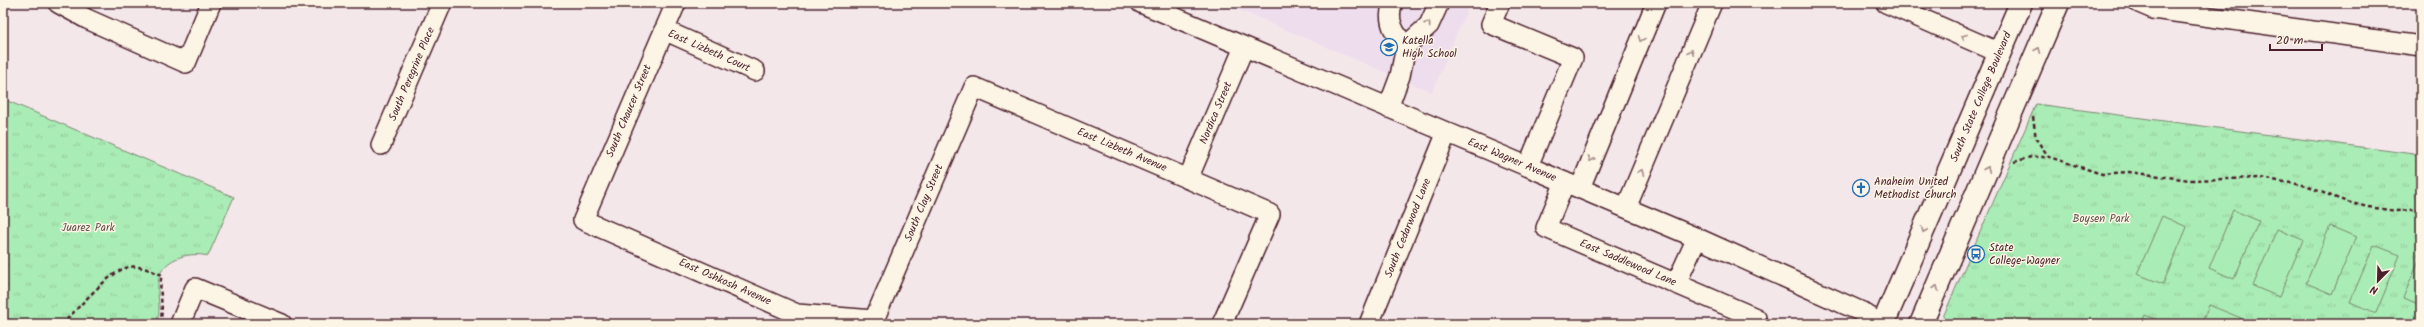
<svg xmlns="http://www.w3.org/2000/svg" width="2424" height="327" font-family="Kalam,sans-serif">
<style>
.built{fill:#eedded}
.grass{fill:url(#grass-tufts);stroke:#7a8670}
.pitch{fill:#aaecb5;stroke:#7a8670}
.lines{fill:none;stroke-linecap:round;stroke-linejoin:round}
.minor-casing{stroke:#4a1f2b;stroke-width:22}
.major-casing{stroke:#4a1f2b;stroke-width:25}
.path{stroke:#4a1f2b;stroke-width:2.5;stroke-dasharray:4 3;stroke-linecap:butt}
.minor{stroke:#fcf5e5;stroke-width:19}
.major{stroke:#fcf5e5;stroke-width:22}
.oneway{stroke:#a38a88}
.labels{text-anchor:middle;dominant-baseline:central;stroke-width:3;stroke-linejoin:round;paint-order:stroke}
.poi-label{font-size:11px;fill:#4a1f2b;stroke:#fcf5e5;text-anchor:start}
.street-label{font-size:11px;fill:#4a1f2b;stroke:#fcf5e5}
.park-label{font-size:11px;fill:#62524e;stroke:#fcf5e5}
</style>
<defs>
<pattern id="grass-tufts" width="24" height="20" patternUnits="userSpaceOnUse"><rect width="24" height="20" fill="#aaecb5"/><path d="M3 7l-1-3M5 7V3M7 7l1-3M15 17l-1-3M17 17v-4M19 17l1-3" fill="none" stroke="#94ca9c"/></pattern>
</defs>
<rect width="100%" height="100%" fill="#f4e7ea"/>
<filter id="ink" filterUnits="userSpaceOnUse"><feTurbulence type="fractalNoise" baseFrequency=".025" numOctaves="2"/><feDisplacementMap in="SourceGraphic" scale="8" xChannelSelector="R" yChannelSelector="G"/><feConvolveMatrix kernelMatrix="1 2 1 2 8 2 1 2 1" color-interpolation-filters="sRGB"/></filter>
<g filter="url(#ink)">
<path class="built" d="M1223 3H1470L1432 92Z"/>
<path class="grass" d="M3 99 234 197 208 256C188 251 159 259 158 284 157 298 162 310 156 324H3Z
M2036 104 2421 155V324H1940Z"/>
<path class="pitch" d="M2233 210 2259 221 2234 279 2209 268Z
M2162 216 2187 227 2163 284 2137 274Z
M2330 226 2356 237 2332 294 2306 283Z
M2277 229 2303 240 2279 297 2253 286Z
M2374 245 2400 255 2376 313 2350 302Z
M2421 256V305L2403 298Z
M2209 305 2241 318 2239 324H2213L2203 320Z
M2145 315 2160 321 2159 324H2141Z"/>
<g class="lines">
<g class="minor-casing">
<path id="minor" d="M58 3 87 19 186 63 211 3
M676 3 583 220 797 314 874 320 974 87 1270 214 1222 324
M1141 3 1697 238 1862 312 1881 324
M1393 3C1386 20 1394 34 1406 46L1429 25 1439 3
M1500 3 1491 24 1573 58 1528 166
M1886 3 2000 53
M2139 3 2153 9 2421 46
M664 30 755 71
M1388 108 1400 76 1406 46
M381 145 442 3
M1188 179 1244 47
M1565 182 1546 228 1756 318 1754 324
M1580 188 1656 3
M1626 208 1712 3
M1676 284 1697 238
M180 324 195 288 282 324
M1369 324 1447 132"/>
</g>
<g class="major-casing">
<path id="major" d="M1883 324 2021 3
M1921 324 2058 3"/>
</g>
<path class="path" d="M2033 117 2036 139 2049 157 2102 174 2129 172 2190 180 2260 178 2303 185 2347 202 2368 207 2397 211 2421 209
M2014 162 2031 157H2048
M62 324C78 309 109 271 129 267 140 265 152 271 162 275 157 291 166 308 159 324"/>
<use href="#minor" class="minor"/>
<use href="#major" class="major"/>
</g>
<defs><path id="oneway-chevron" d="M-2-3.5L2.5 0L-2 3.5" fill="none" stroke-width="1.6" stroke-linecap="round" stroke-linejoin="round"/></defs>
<g class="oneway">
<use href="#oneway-chevron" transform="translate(1428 24) rotate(-55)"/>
<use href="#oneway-chevron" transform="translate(1964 37) rotate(-157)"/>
<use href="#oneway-chevron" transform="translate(1641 39) rotate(112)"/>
<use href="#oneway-chevron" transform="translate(2038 50) rotate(-67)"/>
<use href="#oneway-chevron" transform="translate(1691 52) rotate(-67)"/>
<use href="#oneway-chevron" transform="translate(1591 159) rotate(112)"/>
<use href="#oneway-chevron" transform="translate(1987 169) rotate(-67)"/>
<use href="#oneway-chevron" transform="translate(1641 172) rotate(-67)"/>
<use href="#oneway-chevron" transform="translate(1924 230) rotate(113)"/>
<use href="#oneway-chevron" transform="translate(1936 288) rotate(-67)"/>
</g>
</g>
<defs>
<g id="school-ring" transform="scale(0.9)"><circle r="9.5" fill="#fcf5e5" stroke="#1f6fb2" stroke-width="1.5"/><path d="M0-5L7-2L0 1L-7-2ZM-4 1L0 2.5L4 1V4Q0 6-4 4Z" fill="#1f6fb2"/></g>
<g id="church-ring" transform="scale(0.9)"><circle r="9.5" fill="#fcf5e5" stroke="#1f6fb2" stroke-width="1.5"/><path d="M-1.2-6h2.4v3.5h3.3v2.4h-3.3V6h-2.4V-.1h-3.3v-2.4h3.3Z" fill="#1f6fb2"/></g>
<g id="bus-ring" transform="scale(0.9)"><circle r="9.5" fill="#fcf5e5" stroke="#1f6fb2" stroke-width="1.5"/><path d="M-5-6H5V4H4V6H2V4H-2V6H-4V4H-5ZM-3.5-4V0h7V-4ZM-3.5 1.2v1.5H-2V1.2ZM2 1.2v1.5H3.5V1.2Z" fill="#1f6fb2"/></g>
</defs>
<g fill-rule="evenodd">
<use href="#school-ring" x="1389" y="47"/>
<use href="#church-ring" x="1861" y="188"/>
<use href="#bus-ring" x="1976" y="254"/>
</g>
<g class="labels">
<g class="poi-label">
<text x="1402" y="41">Katella<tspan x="1402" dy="13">High School</tspan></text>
<text x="1874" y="182">Anaheim United<tspan x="1874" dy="13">Methodist Church</tspan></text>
<text x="1989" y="248">State<tspan x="1989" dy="13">College-Wagner</tspan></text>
</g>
<g class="street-label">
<text transform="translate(709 51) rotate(24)">East Lizbeth Court</text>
<text transform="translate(412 74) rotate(-67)">South Peregrine Place</text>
<text transform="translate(1981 97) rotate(-67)">South State College Boulevard</text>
<text transform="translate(629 111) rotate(-67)">South Chaucer Street</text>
<text transform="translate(1216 113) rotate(-67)">Nordica Street</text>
<text transform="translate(1122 150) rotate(23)">East Lizbeth Avenue</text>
<text transform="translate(1512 160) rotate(23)">East Wagner Avenue</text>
<text transform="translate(924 203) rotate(-67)">South Clay Street</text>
<text transform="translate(1408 228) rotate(-68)">South Cedarwood Lane</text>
<text transform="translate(1628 263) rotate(23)">East Saddlewood Lane</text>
<text transform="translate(725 282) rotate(24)">East Oshkosh Avenue</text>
</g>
<g class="park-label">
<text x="2101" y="219">Boysen Park</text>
<text x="88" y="228">Juarez Park</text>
</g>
</g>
<rect width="2424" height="327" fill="none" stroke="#fcf5e5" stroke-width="16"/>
<rect x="8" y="8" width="2408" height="311" fill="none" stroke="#4a1f2b" stroke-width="1.5" filter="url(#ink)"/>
<g transform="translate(2378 281) rotate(203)" stroke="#fcf5e5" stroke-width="3" paint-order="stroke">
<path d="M0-3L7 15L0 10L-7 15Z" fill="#4a1f2b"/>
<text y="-6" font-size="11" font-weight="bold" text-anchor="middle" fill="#4a1f2b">N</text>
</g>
<path d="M2270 44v6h52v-6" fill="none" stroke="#4a1f2b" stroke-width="2"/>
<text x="2276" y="44" font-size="12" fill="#4a1f2b" stroke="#fcf5e5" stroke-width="3" paint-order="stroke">20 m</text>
</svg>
